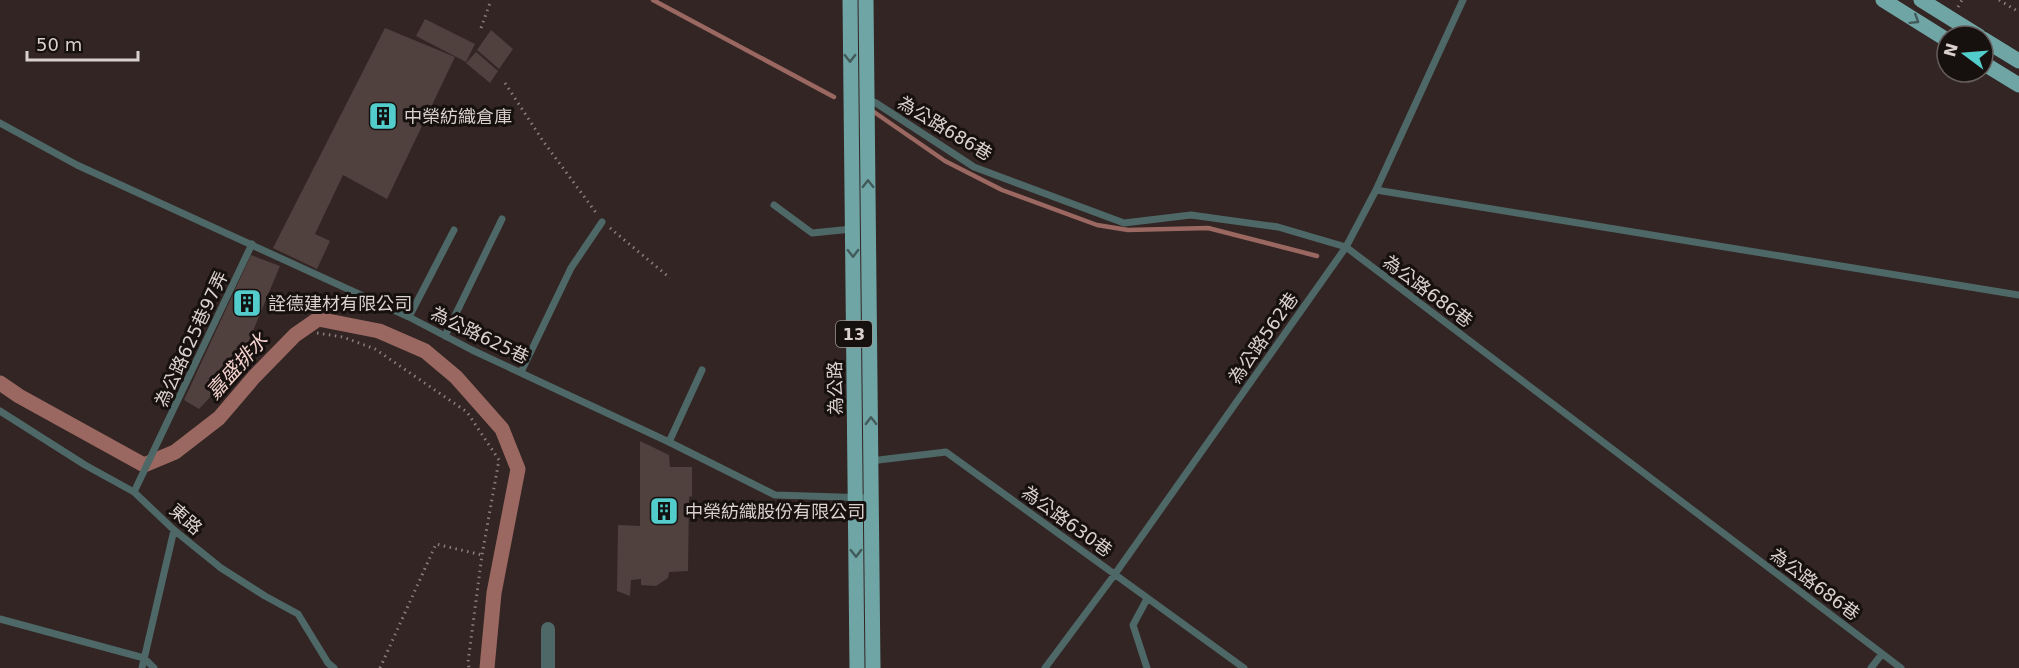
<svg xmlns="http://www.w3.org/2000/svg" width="2019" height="668" font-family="'DejaVu Sans','Noto Sans TC',sans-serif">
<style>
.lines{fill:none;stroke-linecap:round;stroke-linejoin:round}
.stream{stroke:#9b6861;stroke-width:4.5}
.canal{stroke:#9b6861;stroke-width:15}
.building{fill:#50413f}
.path{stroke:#887e7c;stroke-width:3;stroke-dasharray:1.5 4.5;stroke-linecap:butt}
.service{stroke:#4e6767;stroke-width:7}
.minor{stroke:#4e6767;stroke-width:14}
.primary{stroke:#6fa5a5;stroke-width:15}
.oneway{stroke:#425a5a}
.labels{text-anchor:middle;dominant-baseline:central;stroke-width:6;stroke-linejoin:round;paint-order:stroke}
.shield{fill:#16100f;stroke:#9f9795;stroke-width:1.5}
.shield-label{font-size:16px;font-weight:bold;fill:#dad1cf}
.poi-label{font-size:18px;fill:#dad1cf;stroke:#16100f;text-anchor:start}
.street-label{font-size:18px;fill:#dad1cf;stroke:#16100f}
.water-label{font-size:20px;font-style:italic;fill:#f4d2cd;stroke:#16100f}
</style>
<rect width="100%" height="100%" fill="#322523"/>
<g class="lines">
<path class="stream" d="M653 0 834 97
M874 112 945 161 1002 190 1097 225 1128 230 1208 228 1317 256"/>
<path class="canal" d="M0 383 19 396 144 465 175 452 219 418 254 377 295 335 318 319 379 331 425 351 456 377 502 429 518 469 494 593 487 668"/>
</g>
<path class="building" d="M425 19 475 44 466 62 416 36Z
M385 28 455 57 387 199 343 175 315 234 330 241 317 269 273 248Z
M491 30 513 49 499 69 477 50Z
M476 52 498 71 490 83 466 63Z
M251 255 280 266 238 367 199 409 184 400Z
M640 441 669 455 670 467H692V496L689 497 688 571 669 572 668 578 656 586 641 585V579L631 580 630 596 617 591 618 525 640 526Z"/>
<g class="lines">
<path class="path" d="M1999 0 2019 12
M1958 7 1962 0
M481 28 491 0
M505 83 543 141 597 214
M610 228 670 278
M317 333 343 337 375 349 467 412 499 460 482 555 468 662 469 668
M380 668 436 544 482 555"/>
<path class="service" d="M867 99 876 103 974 167 1124 223 1191 215 1278 227 1346 247 1901 668
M0 123 77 165 409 317 472 350 669 442 775 495 871 498
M1376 190 2019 295
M774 205 812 233 852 229
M409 317 454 230
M445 336 502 219
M521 372 571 268 602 222
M0 411 85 465 134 492 174 530 221 568 265 596 298 614 328 663 334 668
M669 442 702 370
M870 461 946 452 1244 668
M134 492 252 244
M1147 599 1133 625 1147 668
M0 619 144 658 154 668
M142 668 174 530
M1045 668 1115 574 1346 247 1376 190 1463 0
M1871 668 1882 654"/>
<path class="minor" d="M548 668V629"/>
<path class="primary" d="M850 0 857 668
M866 0 873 668
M1883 0 1947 40
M1921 0 1979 36
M1983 39 2019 61
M1983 63 2019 85"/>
</g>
<defs><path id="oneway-chevron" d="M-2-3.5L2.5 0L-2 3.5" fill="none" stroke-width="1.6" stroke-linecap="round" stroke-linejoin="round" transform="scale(1.5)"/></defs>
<g class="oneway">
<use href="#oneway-chevron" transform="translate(1915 20) rotate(32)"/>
<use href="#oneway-chevron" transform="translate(850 58) rotate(89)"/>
<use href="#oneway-chevron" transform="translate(868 184) rotate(-91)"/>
<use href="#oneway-chevron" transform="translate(853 253) rotate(89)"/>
<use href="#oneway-chevron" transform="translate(871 421) rotate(-91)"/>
<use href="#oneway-chevron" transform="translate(856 553) rotate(89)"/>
</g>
<defs>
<g id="building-square" transform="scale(1.5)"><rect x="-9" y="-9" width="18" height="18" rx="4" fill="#52cdcc" stroke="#16100f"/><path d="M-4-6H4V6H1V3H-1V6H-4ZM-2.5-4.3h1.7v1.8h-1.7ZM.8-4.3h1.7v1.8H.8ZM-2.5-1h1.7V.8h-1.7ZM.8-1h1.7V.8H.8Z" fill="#111"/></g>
</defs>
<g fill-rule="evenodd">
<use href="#building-square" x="383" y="116"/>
<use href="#building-square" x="247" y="303"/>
<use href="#building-square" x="664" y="511"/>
</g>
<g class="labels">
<rect class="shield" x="836" y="321" width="36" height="26" rx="4.5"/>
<g class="shield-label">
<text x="854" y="334">13</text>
</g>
<g class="poi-label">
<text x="404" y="116">中榮紡織倉庫</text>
<text x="268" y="303">詮德建材有限公司</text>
<text x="685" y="511">中榮紡織股份有限公司</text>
</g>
<g class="street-label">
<text transform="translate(945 128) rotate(31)">為公路686巷</text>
<text transform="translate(1428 291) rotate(37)">為公路686巷</text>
<text transform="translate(480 335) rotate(26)">為公路625巷</text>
<text transform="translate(1263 338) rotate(-55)">為公路562巷</text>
<text transform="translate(191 339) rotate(-65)">為公路625巷97弄</text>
<text transform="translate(835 388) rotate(-91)">為公路</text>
<text transform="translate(186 519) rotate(41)">東路</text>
<text transform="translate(1067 521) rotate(36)">為公路630巷</text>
<text transform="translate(1815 584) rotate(37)">為公路686巷</text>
</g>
<g class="water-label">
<text transform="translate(237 366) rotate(-48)">嘉盛排水</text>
</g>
</g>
<g transform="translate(1965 54) rotate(286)"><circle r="28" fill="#16100f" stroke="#645d5c" stroke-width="1.5"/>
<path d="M0-4.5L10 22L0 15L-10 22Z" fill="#52cdcc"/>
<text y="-9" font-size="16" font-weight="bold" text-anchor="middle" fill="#dad1cf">N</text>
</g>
<path d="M27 51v9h111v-9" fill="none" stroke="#dad1cf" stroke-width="3"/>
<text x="36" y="51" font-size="18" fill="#dad1cf" stroke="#16100f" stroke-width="4.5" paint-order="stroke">50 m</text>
</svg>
